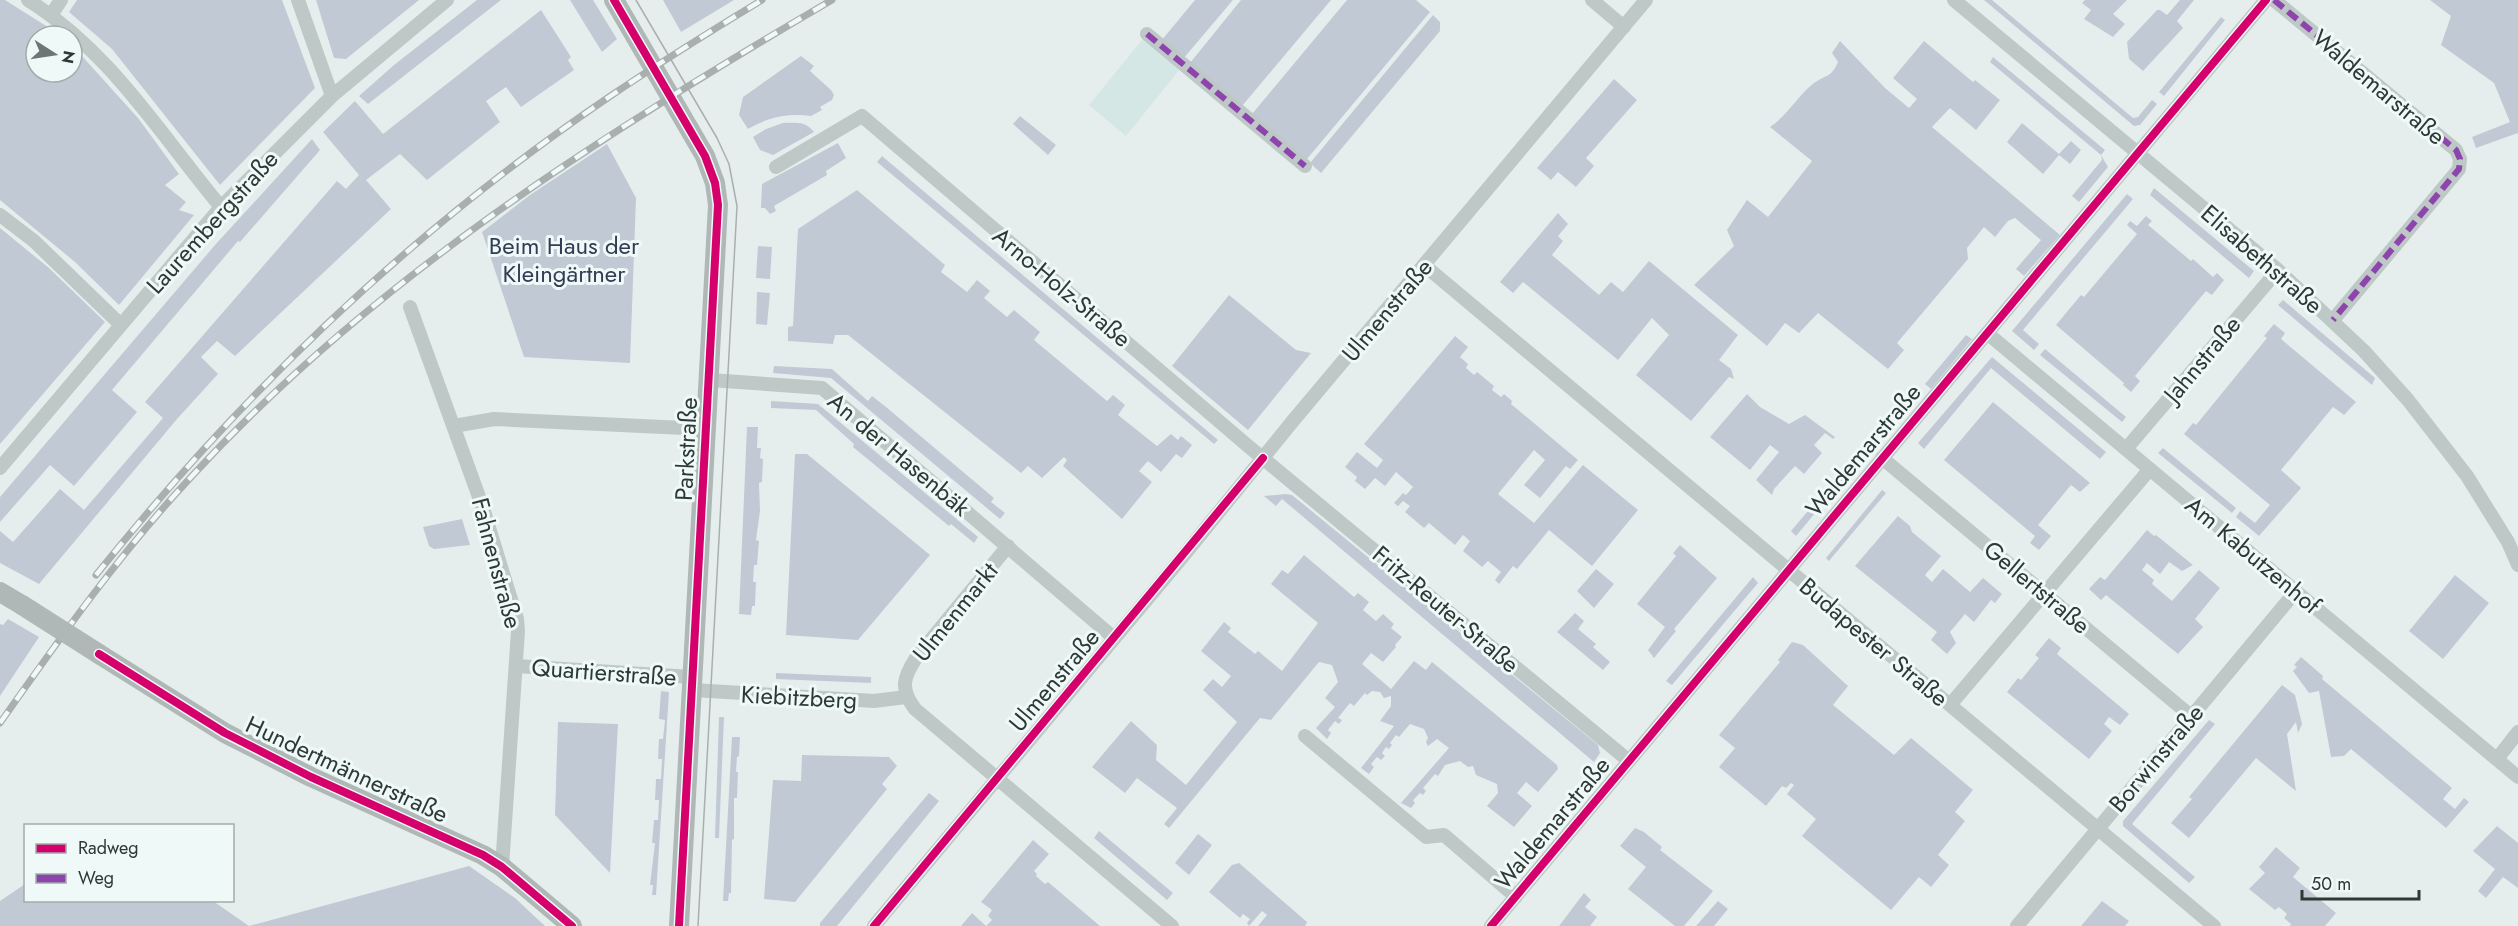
<svg xmlns="http://www.w3.org/2000/svg" width="2518" height="926" font-family="Jost,sans-serif">
<style>
.green{fill:#c1cad4}
.plaza{fill:#d4e7e5}
.lines{fill:none;stroke-linecap:round;stroke-linejoin:round}
.street{stroke:#bec8c6;stroke-width:14}
.secondary{stroke:#afb8b6;stroke-width:20}
.tram{stroke:#a9afae;stroke-width:1.5}
.rail-casing{stroke:#a9afae;stroke-width:7}
.rail{stroke:#eff9f8;stroke-width:4.5;stroke-dasharray:14;stroke-linecap:butt}
.secondary-bridge{stroke:#afb8b6;stroke-width:20}
.quiet{stroke:#8e44ad;stroke-width:6;stroke-dasharray:12 6;stroke-linecap:butt}
.cycleway-casing{stroke:#eff9f8;stroke-width:11}
.cycleway{stroke:#d6006c;stroke-width:8}
.labels{text-anchor:middle;dominant-baseline:central;stroke-width:6;stroke-linejoin:round;paint-order:stroke}
.street-label{font-size:24px;fill:#2c3935;stroke:#eff9f8}
.park-label{font-size:24px;fill:#323c55;stroke:#eff9f8}
</style>
<rect width="100%" height="100%" fill="#e6eeed"/>
<path class="green" d="M0 0H5L62 36H36V72H72V45L138 118 179 174 165 185 186 202 179 210 194 215 119 305 75 262 0 200Z
M77 0H282L315 88 220 185 112 49 69 12Z
M316 0H419L346 59 334 58Z
M477 0H501L368 104 359 96 394 65Z
M570 0H593L617 39 602 52Z
M663 0H734L681 32Z
M1195 0H1233L1183 59 1161 41Z
M1241 0H1331L1242 106 1190 63Z
M1347 0H1416L1430 12 1307 159 1252 114Z
M1984 0H1992L2133 118 2138 117 2152 100 2157 104 2140 125 2134 126Z
M2085 0H2127L2113 14 2125 24 2113 37 2084 19 2091 10 2082 3Z
M2180 0H2194L2177 21 2183 28 2143 71 2129 59 2127 42 2157 10H2160L2167 15Z
M2430 0H2518V133L2476 148 2472 137 2510 122 2494 83 2441 45 2451 16Z
M541 10 571 57 568 60 574 70 521 107 506 87 486 101 500 122 427 180 400 154 366 180 391 209 235 356 217 341 201 357 218 374 177 419 39 584 0 563V531L13 542 60 489 84 510 163 418 145 402 337 181 346 189 359 175 323 132 355 101 383 134Z
M1433 15 1440 22V31L1321 173 1310 163Z
M2221 17 2225 20 2164 96 2159 92Z
M1840 41 1885 88 1909 108 1917 99 1893 78 1924 41 1973 82 1975 80 2000 100 1976 130 1950 108 1932 127 2060 235 2024 276 2016 269 2041 240 2015 218 2008 221 1995 237 1984 227 1967 248 1968 259 1897 343 1904 350 1888 369 1818 313 1799 333 1785 323 1767 346 1694 285 1734 246 1727 230 1747 200 1768 217 1812 161 1770 127C1790 113 1798 95 1814 83 1827 74 1831 78 1838 62L1832 53Z
M801 56 814 66 810 71 831 90 834 95 832 100 820 107 822 110 811 116C787 113 769 117 748 129L739 115 743 97Z
M1993 57 2105 150 2101 155 2108 167 2079 202 2072 196 2102 160 2101 155 1990 62Z
M1614 79 1637 100 1586 158 1594 166 1576 187 1558 172 1551 180 1537 168Z
M1020 116 1056 145 1048 155 1013 124Z
M783 123C797 123 805 121 814 132L773 155 760 150 753 137 766 129Z
M2022 123 2059 154 2071 141 2081 150 2070 164 2059 155 2043 174 2007 142Z
M312 139 320 150 240 242 238 241 112 390 137 412 74 486 50 465 0 522V497L215 245Z
M838 143 846 158 826 171 827 175 774 206 776 211 770 214 765 208H761L762 184Z
M607 144 636 198 630 363 524 357 482 232 530 195Z
M882 156 1218 440 1214 444 877 162Z
M2154 188 2254 271 2249 278 2150 195Z
M857 190 945 265 941 272 967 292 977 280 990 291 984 298 1007 317 1014 310 1040 332 1034 340 1107 401 1113 395 1125 405 1118 415 1157 446 1171 434 1178 440 1181 436 1192 445 1182 458 1176 454 1161 472 1148 461 1139 471 1152 482 1122 519 1063 466 1067 460 1064 457 1042 478 1028 466 1021 473 848 335H835L833 344 788 341V327L793 326 798 229Z
M2127 194 2133 199 2023 330 2039 344 2034 350 2012 331Z
M1558 213 1568 224 1558 236 1563 241 1552 255 1599 295 1611 282 1623 292 1649 261 1738 335 1719 360 1731 369 1734 379 1729 377 1691 421 1636 375 1669 335 1652 318 1618 360 1523 282 1513 293 1500 282Z
M2146 216 2152 221 2148 225 2191 261 2193 259 2213 277 2217 273 2224 280 2212 295 2206 291 2135 376 2140 381 2131 392 2123 385 2124 383 2056 325 2081 295 2084 297 2137 234 2127 225 2130 221 2137 226Z
M0 228 49 268 105 322 0 444Z
M758 246 772 247 770 279 756 278Z
M757 292 770 293 767 325 756 324Z
M1229 295 1296 350 1311 353 1248 430 1172 366Z
M2283 300 2375 378 2372 385 2278 305Z
M2274 324 2285 333 2281 339 2356 402 2344 415 2333 407 2281 470 2301 488 2259 536 2236 517 2240 511 2255 523 2270 505 2184 434 2193 423 2196 425 2267 338 2264 336Z
M1966 335 1972 339 1931 389 1925 384Z
M1455 336 1468 347 1460 357 1468 364 1466 368 1474 375 1477 372 1494 386 1492 390 1501 397 1504 394 1512 401 1511 404 1578 460 1570 469 1566 466 1540 498 1524 485 1545 460 1534 450 1498 494 1534 523 1583 465 1638 510 1592 566 1549 530 1517 569 1513 566 1499 584 1495 580 1501 572 1488 561 1482 567 1463 551 1470 541 1463 535 1455 545 1429 523 1424 528 1405 512 1410 506 1403 501 1398 506 1394 503 1403 493 1406 495 1413 487 1396 472 1385 486 1375 478 1365 489 1355 481 1357 477 1345 467 1357 452 1377 468 1383 460 1364 444Z
M2045 349 2126 417 2122 422 2040 355Z
M1992 357 2106 452 2100 459 1991 368 1924 449 1918 443Z
M774 366 832 369 868 401 872 396 886 407 994 498 991 502 1005 513 1000 519 831 378 773 373Z
M1747 394 1760 407 1789 424 1805 415 1835 437 1833 439 1825 433 1814 445 1822 453 1804 474 1795 466 1774 489 1772 495 1756 480 1779 452 1770 445 1750 470 1710 437Z
M771 401 818 404 978 537 974 543 951 524 949 526 853 447 854 444 816 410 771 408Z
M1993 402 2090 483 2080 492 2071 485 2038 525 2051 536 2039 550 2030 543 2035 536 1944 460Z
M747 427H758L757 448H761L760 458 763 459 762 482 759 483 760 511 756 540 759 541 757 565H754L753 582H756L755 606H752L751 615 739 614Z
M2163 448 2236 508 2232 513 2158 453Z
M795 454H807L930 555 858 640 786 635Z
M1856 454 1861 458 1796 536 1791 531Z
M1882 490 1886 493 1829 561 1826 558Z
M1286 494 1292 495 1598 745 1600 753 1594 762 1282 499 1276 506 1264 496Z
M1898 516 1910 526 1912 532 1941 556 1925 575 1932 582 1943 569 1970 592 1983 578 2002 594 1995 603 1991 600 1974 622 1965 614 1950 632 1956 643 1947 654 1931 640 1937 632 1855 566Z
M462 519 470 545 434 549 429 546 423 527Z
M2147 530 2154 536 2156 535 2193 565 2182 571 2169 562 2160 574 2147 563 2142 570 2154 580 2152 584 2172 601 2199 570 2220 588 2195 619 2203 627 2178 654 2106 595 2101 600 2089 589 2100 577 2105 580Z
M1680 545 1717 578 1674 629 1676 631 1654 658 1648 650 1665 627 1637 604 1676 556 1673 553Z
M1304 555 1354 597 1358 593 1369 602 1363 610 1376 621 1383 614 1394 624 1391 628 1402 637 1395 645 1396 647 1383 662 1371 653 1362 664 1391 689 1414 661 1426 670 1432 662 1557 765 1558 769 1538 792 1526 782 1517 793 1532 806 1514 827 1487 806 1498 793 1497 784 1476 775 1473 766 1468 767 1460 761 1445 765 1438 776 1435 774 1423 788 1426 791 1423 795 1420 793 1413 800 1415 803 1411 808 1401 803 1449 748 1437 739 1428 746 1426 742 1428 738 1424 729 1410 724 1399 737 1396 735 1390 743 1392 745 1389 749 1386 747 1382 753 1385 756 1381 760 1377 757 1371 764 1374 767 1369 774 1361 768 1394 726 1380 721 1391 706V696L1384 698 1380 692 1372 691 1367 695 1365 693 1354 706 1350 703 1338 718 1342 720 1339 724 1335 721 1328 730 1331 733 1327 739 1316 728 1335 707 1325 698 1338 682 1332 665 1319 662 1271 720 1260 718 1169 828 1164 824 1177 808 1137 778 1125 793 1092 767 1131 721 1157 745 1156 760 1186 785 1237 722 1203 690 1213 679 1222 687 1231 676 1201 651 1224 622 1231 628 1228 632 1255 654 1258 651 1282 671 1318 623 1271 584 1282 570 1288 574Z
M1596 569 1614 584 1594 608 1577 591Z
M2455 575 2489 603 2443 659 2409 631Z
M1753 577 1758 583 1672 685 1666 681Z
M1575 613 1584 621 1578 629 1596 644 1593 647 1610 662 1603 670 1557 632Z
M8 619 39 637 0 696V624L3 625Z
M2049 638 2061 648 2057 654 2129 714 2120 725 2109 717 2104 724 2112 731 2089 759 2007 692 2018 678 2021 680 2039 658 2035 655Z
M1792 642 1803 645 1848 686 1833 705 1894 755 1911 738 1973 790 1955 812 1965 821 1938 855 1949 865 1931 887 1919 877 1891 910 1802 836 1816 819 1787 794 1794 785 1791 783 1786 788 1782 786 1766 806 1719 767 1735 748 1719 735 1780 662 1778 660Z
M2301 657 2323 676 2322 679 2452 788 2443 799 2455 809 2464 798 2469 802 2446 828 2351 749 2344 756 2331 757 2319 691 2309 693 2293 671 2297 667 2294 665Z
M776 673 871 677V683L776 679Z
M2282 685 2295 695 2302 724 2298 733 2296 722 2287 734 2296 791 2256 758 2189 838 2171 823 2192 799 2189 797Z
M661 691 669 692 656 895H652L653 885H650L655 843H652L654 820H658L659 800H655L656 779H661L662 759H658L659 739H663L665 720 659 719Z
M719 717H724L719 838H715Z
M2209 720 2215 724 2132 824 2195 877 2189 883 2123 826V821Z
M558 722 618 724 610 873 555 815Z
M732 737H740L739 756 737 757 736 772H738L737 798H734V839L732 840 731 893H729L728 901H723Z
M802 755 889 757 897 766 882 784 887 789 795 902 764 899 773 780 801 781Z
M1580 784 1585 788 1508 880 1503 876Z
M929 793 939 801 837 926H820V923Z
M2497 826 2518 843V888L2503 877 2486 898 2478 891 2495 869 2473 851Z
M1635 828 1644 832 1662 847 1660 850 1713 891 1684 926H1675L1628 889 1646 867 1620 846Z
M1099 831 1173 893 1167 900 1094 838Z
M1198 834 1212 845 1189 875 1175 863Z
M1033 840 1049 854 1034 871 1037 874 1036 876 1045 884 1048 882 1100 926H961L972 913 986 926 992 920 988 916 992 910 981 902Z
M2276 847 2300 868 2293 877 2336 913 2325 926H2290L2291 924 2284 918 2287 914 2279 907 2275 910 2249 889 2265 873 2259 867Z
M1239 863 1307 922 1305 926H1258L1267 915 1262 911 1249 926 1247 923 1250 919 1243 914 1240 918 1209 892 1232 865Z
M469 866 515 898 545 926H0V901L25 884 26 900 213 901 249 926Z
M1584 893 1591 900 1585 907 1597 917 1590 926H1559Z
M1718 901 1728 909 1714 926H1696Z
M2102 901 2129 921 2125 926H2081Z"/>
<path class="plaza" d="M1147 34 1184 64 1126 136 1089 105Z"/>
<g class="lines">
<path class="street" d="M28 0C110 51 160 134 221 207
M298 0 332 96
M1592 0 1624 27
M1954 0 2278 270 2364 351 2408 400 2467 476 2508 542 2518 565
M2274 0 2456 150 2460 159 2459 169 2333 320
M51 15 61 0
M1147 34 1305 166
M776 167 862 116 1248 446 1629 761
M0 215 34 241 121 325
M1424 265 2214 926
M410 307 483 508 517 619 518 631 502 867
M1987 333 2518 777
M710 380 822 388 1114 638
M454 426 494 419 706 429
M2126 449 2278 270
M1882 458 2191 716
M0 468 221 207 332 96 447 0
M1008 546 916 658C903 678 900 689 915 709L1172 926
M516 666 692 677
M692 690 874 701 906 697
M1950 705 2150 469
M1305 736 1426 837 1444 835 1516 897
M2497 759 2518 732
M874 926 1184 555 1292 422 1646 0
M1491 926 2266 0
M2017 926 2296 591"/>
<path class="secondary" d="M614 0 705 156 715 183 718 205 679 926
M0 592 22 605
M99 654 225 733 311 777 483 855 502 867 572 926"/>
<path class="tram" d="M636 0 717 138 729 164 737 206 698 926"/>
<g class="rail-casing">
<path id="rail" d="M96 575C243 392 414 229 609 97 659 63 711 31 762 0
M0 723C60 638 120 553 192 476 373 279 602 134 832 0"/>
</g>
<use href="#rail" class="rail"/>
<path class="secondary-bridge" d="M22 605 99 654"/>
<path class="quiet" d="M2274 0 2456 150 2460 159 2459 169 2333 320
M1147 34 1305 166"/>
<g class="cycleway-casing">
<path id="cycleway" d="M614 0 705 156 715 183 718 205 679 926
M99 654 225 733 311 777 483 855 502 867 572 926
M874 926 1263 458
M1491 926 2266 0"/>
</g>
<use href="#cycleway" class="cycleway"/>
</g>
<g class="labels">
<g class="street-label">
<text transform="translate(2379 87) rotate(40)">Waldemarstraße</text>
<text transform="translate(212 222) rotate(-48)">Laurembergstraße</text>
<text transform="translate(2262 259) rotate(41)">Elisabethstraße</text>
<text transform="translate(1062 287) rotate(40)">Arno-Holz-Straße</text>
<text transform="translate(1387 310) rotate(-50)">Ulmenstraße</text>
<text transform="translate(2202 359) rotate(-50)">Jahnstraße</text>
<text transform="translate(686 449) rotate(-87)">Parkstraße</text>
<text transform="translate(1863 450) rotate(-50)">Waldemarstraße</text>
<text transform="translate(899 454) rotate(40)">An der Hasenbäk</text>
<text transform="translate(2253 555) rotate(40)">Am Kabutzenhof</text>
<text transform="translate(497 563) rotate(75)">Fahnenstraße</text>
<text transform="translate(2037 587) rotate(40)">Gellertstraße</text>
<text transform="translate(1446 609) rotate(40)">Fritz-Reuter-Straße</text>
<text transform="translate(955 612) rotate(-51)">Ulmenmarkt</text>
<text transform="translate(1874 642) rotate(40)">Budapester Straße</text>
<text transform="translate(604 672) rotate(4)">Quartierstraße</text>
<text transform="translate(1054 680) rotate(-50)">Ulmenstraße</text>
<text transform="translate(799 697) rotate(3)">Kiebitzberg</text>
<text transform="translate(2156 758) rotate(-50)">Borwinstraße</text>
<text transform="translate(347 769) rotate(25)">Hundertmännerstraße</text>
<text transform="translate(1552 823) rotate(-50)">Waldemarstraße</text>
</g>
<g class="park-label">
<text x="564" y="245">Beim Haus der<tspan x="564" dy="28">Kleingärtner</tspan></text>
</g>
</g>
<rect x="24" y="824" width="210" height="78" fill="#eff9f8" stroke="#a1acaa" stroke-width="1.5"/>
<rect x="36" y="844" width="30" height="9" fill="#d6006c" stroke="#a1acaa" stroke-width="1.5"/>
<text x="78" y="854" font-size="18" fill="#2c3935">Radweg</text>
<rect x="36" y="874" width="30" height="9" fill="#8e44ad" stroke="#a1acaa" stroke-width="1.5"/>
<text x="78" y="884" font-size="18" fill="#2c3935">Weg</text>
<g transform="translate(54 54) rotate(102)"><circle r="28" fill="#eff9f8" stroke="#a1acaa" stroke-width="1.5"/>
<path d="M0-4.5L10 22L0 15L-10 22Z" fill="#6d7875"/>
<text y="-9" font-size="16" font-weight="bold" text-anchor="middle" fill="#2c3935">N</text>
</g>
<path d="M2302 890v9h117v-9" fill="none" stroke="#2c3935" stroke-width="3"/>
<text x="2311" y="890" font-size="18" fill="#2c3935" stroke="#eff9f8" stroke-width="4.5" paint-order="stroke">50 m</text>
</svg>
